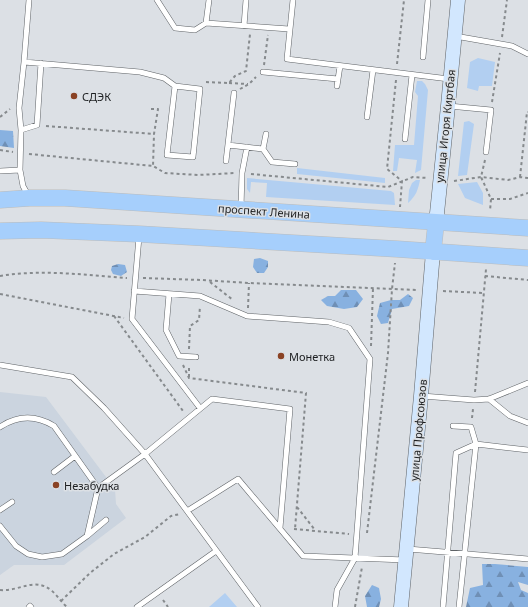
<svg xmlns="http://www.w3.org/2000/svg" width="528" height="607" font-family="'Noto Sans',sans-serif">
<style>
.built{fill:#cbd4df}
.green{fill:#b2cff1}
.forest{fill:url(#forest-firs)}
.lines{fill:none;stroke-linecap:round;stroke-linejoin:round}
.lane-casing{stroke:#5e6266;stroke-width:6}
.secondary-casing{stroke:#5e6266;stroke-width:15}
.primary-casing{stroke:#bbbcbc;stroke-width:17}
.path{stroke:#868a8d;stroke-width:2;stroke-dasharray:3 3;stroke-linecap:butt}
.lane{stroke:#fff;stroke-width:5}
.secondary{stroke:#d2e7fe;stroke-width:14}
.primary{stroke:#a6cffc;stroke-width:16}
.poi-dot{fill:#8a4224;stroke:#dce0e5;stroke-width:1.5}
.labels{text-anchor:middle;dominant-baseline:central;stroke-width:3;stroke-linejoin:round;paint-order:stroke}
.poi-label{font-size:11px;fill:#1d1f21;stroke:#dce0e5;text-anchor:start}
.street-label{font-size:11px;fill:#1d1f21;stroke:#dce0e5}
</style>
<defs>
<pattern id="forest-firs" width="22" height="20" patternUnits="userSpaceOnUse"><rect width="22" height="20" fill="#88b1e0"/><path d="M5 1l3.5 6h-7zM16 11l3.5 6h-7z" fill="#6f8fb5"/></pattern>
</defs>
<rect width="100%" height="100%" fill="#dce0e5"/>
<path class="built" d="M0 392 46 397 115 489 116 504 126 518 64 565H14L0 575Z"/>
<path class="green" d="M478 58 495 62 492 86H479L478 91 467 88 470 62Z
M417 81H422L425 84 428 90 421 170 415 173 417 160 399 158 397 171H393L395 145H414L418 96 415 92Z
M469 121 474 124 467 175 458 176 464 122Z
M297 168 385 178V183L297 174Z
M247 178 391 191 394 193 395 205 266 197 267 183 251 182 250 193 247 189Z
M416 180H420C418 190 416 196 408 203L409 190 412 183Z
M477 182 483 193V205L465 198 458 184Z
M225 593 237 607H209Z"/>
<path class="forest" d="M0 130 13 131 14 148 0 146Z
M260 258 268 261V267L264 273H257L253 267 254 259Z
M118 264 125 265 127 272 121 276 113 274 111 270 112 266Z
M341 290H356L363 299 357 307 344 309 327 306 321 300 328 296H335Z
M408 294 413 298 409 306 392 309 388 323 381 324 377 316 380 303 391 300H400Z
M482 564H495L528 567V585L518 582 521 590 528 593V607H466L470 588 483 585Z
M372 585 379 588 381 599 379 607H367L365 596Z"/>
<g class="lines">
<g class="lane-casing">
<path id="lane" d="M157 0 175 28 195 30 206 23 289 29
M293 0 287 59 449 79
M206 23 209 0
M244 26 246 0
M455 36 512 46 528 54
M423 57 428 0
M24 62 140 72 164 78 175 86 200 89 193 157 167 155 175 86
M263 72 338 79
M337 86 340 66
M449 106 491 110 486 152
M367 117 373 70
M21 130 37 125 41 63
M405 139 412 75
M228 145 263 149 272 162 295 164
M263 149 266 134
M226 161 234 93
M0 171 20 170
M28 195 23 186 20 170 21 130 19 108 24 62 29 0
M241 208 242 173 247 147
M139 237 132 319 200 408
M134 291 200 296 247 316 329 322 349 328 370 359 355 558 337 590 335 607
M169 294 166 330 179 356 196 357
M0 365 72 377 104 408 145 454 258 607
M422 396 474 400 489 399 528 383
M489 399 510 416 528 423
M453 426 471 427 476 444 459 607
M0 427C18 415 36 415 54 426L98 488 87 536 62 554 42 557 28 554 16 546 0 526
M54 472 75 456
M98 488 145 454 212 399 290 409 280 528
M0 510 12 502
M187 511 238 479 303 556 405 560
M87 536 106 520
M408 549 528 559
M29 607 30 606 31 607
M137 607 216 551
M443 607 456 453 476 444 528 450"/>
</g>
<g class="secondary-casing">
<path id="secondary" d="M436 223 448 106 458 0
M401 607 421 396 433 252"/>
</g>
<g class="primary-casing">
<path id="primary" d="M0 200 29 198H65L528 228
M0 231 41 230 139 234 397 249 528 258
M433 252 436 223"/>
</g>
<path class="path" d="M502 37 507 0
M397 64 404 0
M264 65 268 35
M396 80 387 169 402 181 400 207
M206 82 229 83 235 76 246 71 250 34
M229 83 248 84
M240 89 249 84 256 77
M492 102 500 53
M151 109H158L154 134 153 166
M0 117 10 109
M46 126 154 134
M0 150 13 152
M29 154 153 166 165 173 198 175 235 173
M485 160 481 177 491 199 490 211
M251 174 388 187 413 177 428 178
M520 177 527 112H528
M454 181 481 177 508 180 520 177 528 178
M491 199H510L528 193
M0 276C41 269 85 275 127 278
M485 276 528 280
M143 278 201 280 249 283 416 290
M210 282 233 300
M443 291 483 293
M0 294 124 318
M248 308 249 283
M114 316 183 411
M371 346 373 288
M189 349 190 326 199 320 200 306
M183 365 189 378 306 393 295 529
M189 377V365
M475 392 486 269
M472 418 473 409
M297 507 315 530
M294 529 349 534
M367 533 388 353 392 289 395 263
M0 590C19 592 35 576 52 591 57 595 61 602 67 607
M163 600 168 607
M61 601 90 573 114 554 145 537 171 516 180 514
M355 607 362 567"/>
<use href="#lane" class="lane"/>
<use href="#secondary" class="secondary"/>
<use href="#primary" class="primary"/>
</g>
<g class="poi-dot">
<circle cx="74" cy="96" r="4"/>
<circle cx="281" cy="356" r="4"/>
<circle cx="56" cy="485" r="4"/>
</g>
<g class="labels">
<g class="poi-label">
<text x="82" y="96">СДЭК</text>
<text x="289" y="356">Монетка</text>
<text x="64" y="485">Незабудка</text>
</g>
<g class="street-label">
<text transform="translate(445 126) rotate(-84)">улица Игоря Киртбая</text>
<text transform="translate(264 211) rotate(4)">проспект Ленина</text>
<text transform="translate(418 430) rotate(-85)">улица Профсоюзов</text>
</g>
</g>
</svg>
